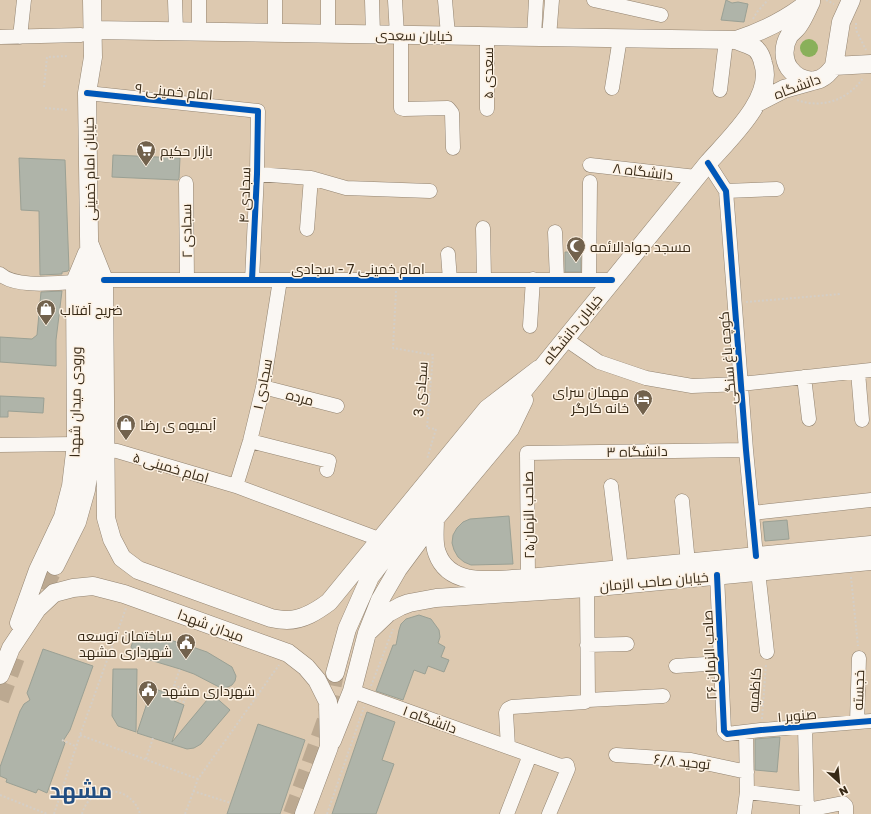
<svg xmlns="http://www.w3.org/2000/svg" width="871" height="814" font-family="'Golos Text',Cairo,sans-serif">
<style>
.water{fill:#89b05a}
.building{fill:#afb4a9;stroke:#9aa094}
.lines{fill:none;stroke-linecap:round;stroke-linejoin:round}
.major-tunnel{stroke:#bca991;stroke-width:18;stroke-dasharray:18 9;stroke-linecap:butt}
.minor-casing{stroke:#938471;stroke-width:15}
.major-casing{stroke:#938471;stroke-width:19}
.path{stroke:#d4cec6;stroke-width:2;stroke-dasharray:2 2;stroke-linecap:butt}
.minor{stroke:#faf7f3;stroke-width:14}
.major{stroke:#faf7f3;stroke-width:18}
.cycleway-casing{stroke:#fdf2e4;stroke-width:8}
.cycleway{stroke:#0057b8;stroke-width:6}
.labels{text-anchor:middle;dominant-baseline:central;stroke-width:3;stroke-linejoin:round;paint-order:stroke}
.street-label{font-size:14px;fill:#382a17;stroke:#fdf2e4}
.poi-label{font-size:14px;fill:#382a17;stroke:#fdf2e4;text-anchor:start}
.town-label{font-size:22px;font-weight:bold;fill:#224e82;stroke:#fdf2e4}
</style>
<rect width="100%" height="100%" fill="#ddc9b0"/>
<path class="water" d="M800 48a9 9 0 1 1 18 0a9 9 0 1 1-18 0Z"/>
<path class="building" d="M726 0 732 3 738 2 748 4 744 22 721 20Z
M113 155 180 158 179 178 178 180 112 177Z
M19 158 65 160 69 269 68 271 62 272V274L40 275 39 211 21 210Z
M565 252H581V272H565Z
M62 291 56 340V366L0 362V337L32 339 37 335 41 292Z
M0 396 44 398 43 413 8 411V417H0Z
M509 516 513 564 471 565 464 562 458 557 454 550 452 543 453 535 457 528 463 522 470 519Z
M787 520 789 539 765 541 763 522Z
M419 615 431 619 439 630 440 637 438 643 445 647 441 657 449 660 444 672 428 666 425 674 414 670 403 700 376 691 393 645H396L399 630 401 624 406 619Z
M142 633 181 643 207 652 232 667 236 676 235 681 232 685 228 687 221 688 194 674 180 669 140 657 135 655 131 647 134 638Z
M43 649 93 666 70 730 63 741 65 743 47 793 38 789 36 793 6 782 7 779 0 776V767L20 711 24 704 30 700 27 693Z
M113 669H137L136 732 118 726 112 716Z
M152 688 176 696 174 701 184 705 172 742 212 694 230 710 201 744 194 748 187 749 137 733Z
M367 712 395 722 382 760 394 764 376 814H332Z
M258 724 305 740 280 814H227Z
M780 737 777 772 755 770V739Z"/>
<g class="lines">
<path class="major-tunnel" d="M32 614 55 566
M0 700 16 657
M292 814 326 720 335 673"/>
<g class="minor-casing">
<path id="minor" d="M175 0 176 31
M275 0V33
M328 0V34
M372 0 373 34
M395 0 397 35
M445 0 448 35
M594 0 661 15
M199 32V0
M401 35V108L404 109 448 108 452 113 453 148
M487 36V109
M0 37 81 35
M20 37 24 0
M534 37 536 0
M549 37 552 0
M612 88 620 38
M720 90 726 40
M87 93 258 111 257 174 252 280
M708 163 726 191 746 450 756 556
M590 165 696 177
M257 174 311 178 346 188 430 191
M186 183 187 280
M726 191 777 189
M483 228 484 279
M307 229 311 178
M555 232 557 279
M448 254 450 280
M0 274C15 288 55 283 75 282
M589 279 590 182
M104 280H612
M530 326 533 279
M564 338 599 362 646 378 692 386 741 384 871 370
M858 372 862 420
M804 377 809 419
M263 387 337 406
M250 441 329 461 327 470
M0 445 76 444
M106 450 117 451 236 486 379 539
M236 486 250 441 263 387 280 280
M611 486 621 569
M682 501 688 563
M752 513 871 500
M758 571 767 652
M717 575 724 731 727 734 761 730 871 721
M528 578 527 453 746 450
M587 588 588 700
M587 645 627 644
M676 666 721 663
M352 691 561 766 567 765 568 769 549 814
M857 722 859 658
M805 726 807 814
M508 747 506 713 508 709 512 707 585 702 588 700 663 696
M616 755 691 760 747 772
M747 792 806 799
M807 810 843 803 846 806V814
M507 814 530 755
M744 814 747 792 746 732"/>
</g>
<g class="major-casing">
<path id="major" d="M811 2C807 10 804 18 799 25 797 29 792 32 789 36 783 46 783 59 789 68 796 77 802 80 813 81
M92 30 736 40C764 31 788 19 811 0
M834 66 871 64
M757 103 784 89 820 79C826 76 830 72 834 66L841 22 851 0
M90 245 104 280 106 518 112 539 122 558 138 570 271 618C276 619 281 620 287 620 303 620 317 611 329 602L487 409 539 369
M435 519C435 530 433 543 437 553 450 590 498 579 528 578L871 545
M55 566 77 522 86 490 92 450 87 93 93 57 92 0
M19 623 38 570 63 517 71 486 76 444 75 282 87 253
M367 633 388 613 401 606 409 603 436 598 587 588 871 561
M335 673 347 629 370 577 396 543 506 412 708 163C729 139 775 97 763 63 762 58 759 52 756 49 751 45 742 43 736 40
M0 675 11 648 37 609 54 593 73 588 93 586 124 594 288 653 306 667 317 680 328 702 329 747 304 814
M332 741 352 691 367 633 380 600 398 569 435 519 510 429 524 400"/>
</g>
<path class="path" d="M826 0 834 4
M753 19 757 12 768 0
M856 23V30L866 50
M44 87 47 57 68 56
M797 100C822 109 848 100 863 78
M45 108 69 110
M396 291 393 348 433 355 427 428 436 429 427 459
M746 302 841 294
M851 577 858 646
M371 686 393 629
M175 699 184 702 189 691 174 685 180 669
M762 719 766 664
M80 735 198 779
M62 740 75 746
M146 759 153 738
M193 791 231 803
M0 795 47 814
M54 814 80 735 126 608
M82 814C83 810 85 806 87 803 104 783 133 790 140 814
M185 814 198 779 279 665
M327 814 364 707"/>
<use href="#minor" class="minor"/>
<use href="#major" class="major"/>
<g class="cycleway-casing">
<path id="cycleway" d="M87 93 258 111 257 174 252 280
M708 163 726 191 746 450 756 556
M104 280H612
M717 575 724 731 727 734 761 730 871 721"/>
</g>
<use href="#cycleway" class="cycleway"/>
</g>
<defs>
<g id="supermarket-pin" transform="scale(1)"><path d="M0 17L-7.5 6A9.5 9.5 0 1 1 7.5 6Z" fill="#72624d" stroke="#fdf2e4"/><path d="M-6-5.5h2.5l.6 2H6L4.5 2H-2.5L-4.4-4H-6ZM-1.5 3.2a1.3 1.3 0 1 0 .1 0ZM3 3.2a1.3 1.3 0 1 0 .1 0Z" fill="#fff"/></g>
<g id="mosque-pin" transform="scale(1)"><path d="M0 17L-7.5 6A9.5 9.5 0 1 1 7.5 6Z" fill="#72624d" stroke="#fdf2e4"/><path d="M3.5-4.9A6 6 0 1 0 3.5 4.9A5 5 0 1 1 3.5-4.9Z" fill="#fff"/></g>
<g id="shop-pin" transform="scale(1)"><path d="M0 17L-7.5 6A9.5 9.5 0 1 1 7.5 6Z" fill="#72624d" stroke="#fdf2e4"/><path d="M-5-2.5h2.3a2.7 3.5 0 0 1 5.4 0H5L5.5 6h-11ZM-1.5-2.5h3a1.5 2.3 0 0 0-3 0Z" fill="#fff"/></g>
<g id="hotel-pin" transform="scale(1)"><path d="M0 17L-7.5 6A9.5 9.5 0 1 1 7.5 6Z" fill="#72624d" stroke="#fdf2e4"/><path d="M-6-4.5h1.5V1H6V5H4.5V3h-9V5H-6ZM-4 0a1.8 1.8 0 1 1 3.6 0ZM.5 0V-2.5h3Q6-2.5 6 0Z" fill="#fff"/></g>
<g id="civic-pin" transform="scale(1)"><path d="M0 17L-7.5 6A9.5 9.5 0 1 1 7.5 6Z" fill="#72624d" stroke="#fdf2e4"/><path d="M-.6-6.5H3V-4.5H.6V-3L4-1V1h2V6H-6V1h2V-1L-.6-3ZM-1.2 2.5V6h2.4V2.5Z" fill="#fff"/></g>
</defs>
<g fill-rule="evenodd">
<use href="#supermarket-pin" x="146" y="150"/>
<use href="#mosque-pin" x="576" y="246"/>
<use href="#shop-pin" x="46" y="309"/>
<use href="#hotel-pin" x="643" y="399"/>
<use href="#shop-pin" x="126" y="424"/>
<use href="#civic-pin" x="186" y="643"/>
<use href="#civic-pin" x="148" y="690"/>
</g>
<g class="labels">
<g class="street-label">
<text transform="translate(414 35) rotate(1)">خیابان سعدی</text>
<text transform="translate(487 73) rotate(-90)">سعدی ۵</text>
<text transform="translate(797 86) rotate(-20)">دانشگاه</text>
<text transform="translate(174 91) rotate(5)">امام خمینی ۹</text>
<text transform="translate(89 169) rotate(-91)">خیابان امام خمینی</text>
<text transform="translate(643 171) rotate(7)">دانشگاه ۸</text>
<text transform="translate(244 195) rotate(-88)">سجادی ۴</text>
<text transform="translate(186 231) rotate(-91)">سجادی ۲</text>
<text x="358" y="268">امام خمینی 7 - سجادی</text>
<text transform="translate(572 329) rotate(-51)">خیابان دانشگاه</text>
<text transform="translate(727 358) rotate(-95)">کوچه باغ سنگی</text>
<text transform="translate(262 384) rotate(-79)">سجادی ۱</text>
<text transform="translate(420 389) rotate(-85)">سجادی 3</text>
<text transform="translate(300 397) rotate(15)">مرده</text>
<text transform="translate(75 402) rotate(-89)">ورودی میدان شهدا</text>
<text transform="translate(637 451) rotate(-1)">دانشگاه ۳</text>
<text transform="translate(171 467) rotate(16)">امام خمینی ۵</text>
<text transform="translate(528 515) rotate(-91)">صاحب الزمان۲۵</text>
<text transform="translate(654 581) rotate(-5)">خیابان صاحب الزمان</text>
<text transform="translate(211 625) rotate(20)">میدان شهدا</text>
<text transform="translate(709 655) rotate(-93)">صاحب الزمان ۲۶</text>
<text transform="translate(754 690) rotate(-86)">کاظمیه</text>
<text transform="translate(858 690) rotate(-88)">خجسته</text>
<text transform="translate(797 715) rotate(-5)">صنوبر ۱</text>
<text transform="translate(430 719) rotate(20)">دانشگاه ۱</text>
<text transform="translate(682 761) rotate(6)">توحید ۶/۸</text>
</g>
<g class="poi-label">
<text x="160" y="150">بازار حکیم</text>
<text x="590" y="246">مسجد جوادالائمه</text>
<text x="60" y="309">ضریح آفتاب</text>
<text x="629" y="391" text-anchor="end">مهمان سرای<tspan x="629" dy="16">خانه کارگر</tspan></text>
<text x="140" y="424">آبمیوه ی رضا</text>
<text x="172" y="635" text-anchor="end">ساختمان توسعه<tspan x="172" dy="16">شهرداری مشهد</tspan></text>
<text x="162" y="690">شهرداری مشهد</text>
</g>
<g class="town-label">
<text x="81" y="789">مشهد</text>
</g>
</g>
<g transform="translate(839 782) rotate(153)" stroke="#fdf2e4" stroke-width="3" paint-order="stroke">
<path d="M0-3L7 15L0 10L-7 15Z" fill="#382a17"/>
<text y="-6" font-size="11" font-weight="bold" text-anchor="middle" fill="#382a17">N</text>
</g>
</svg>
